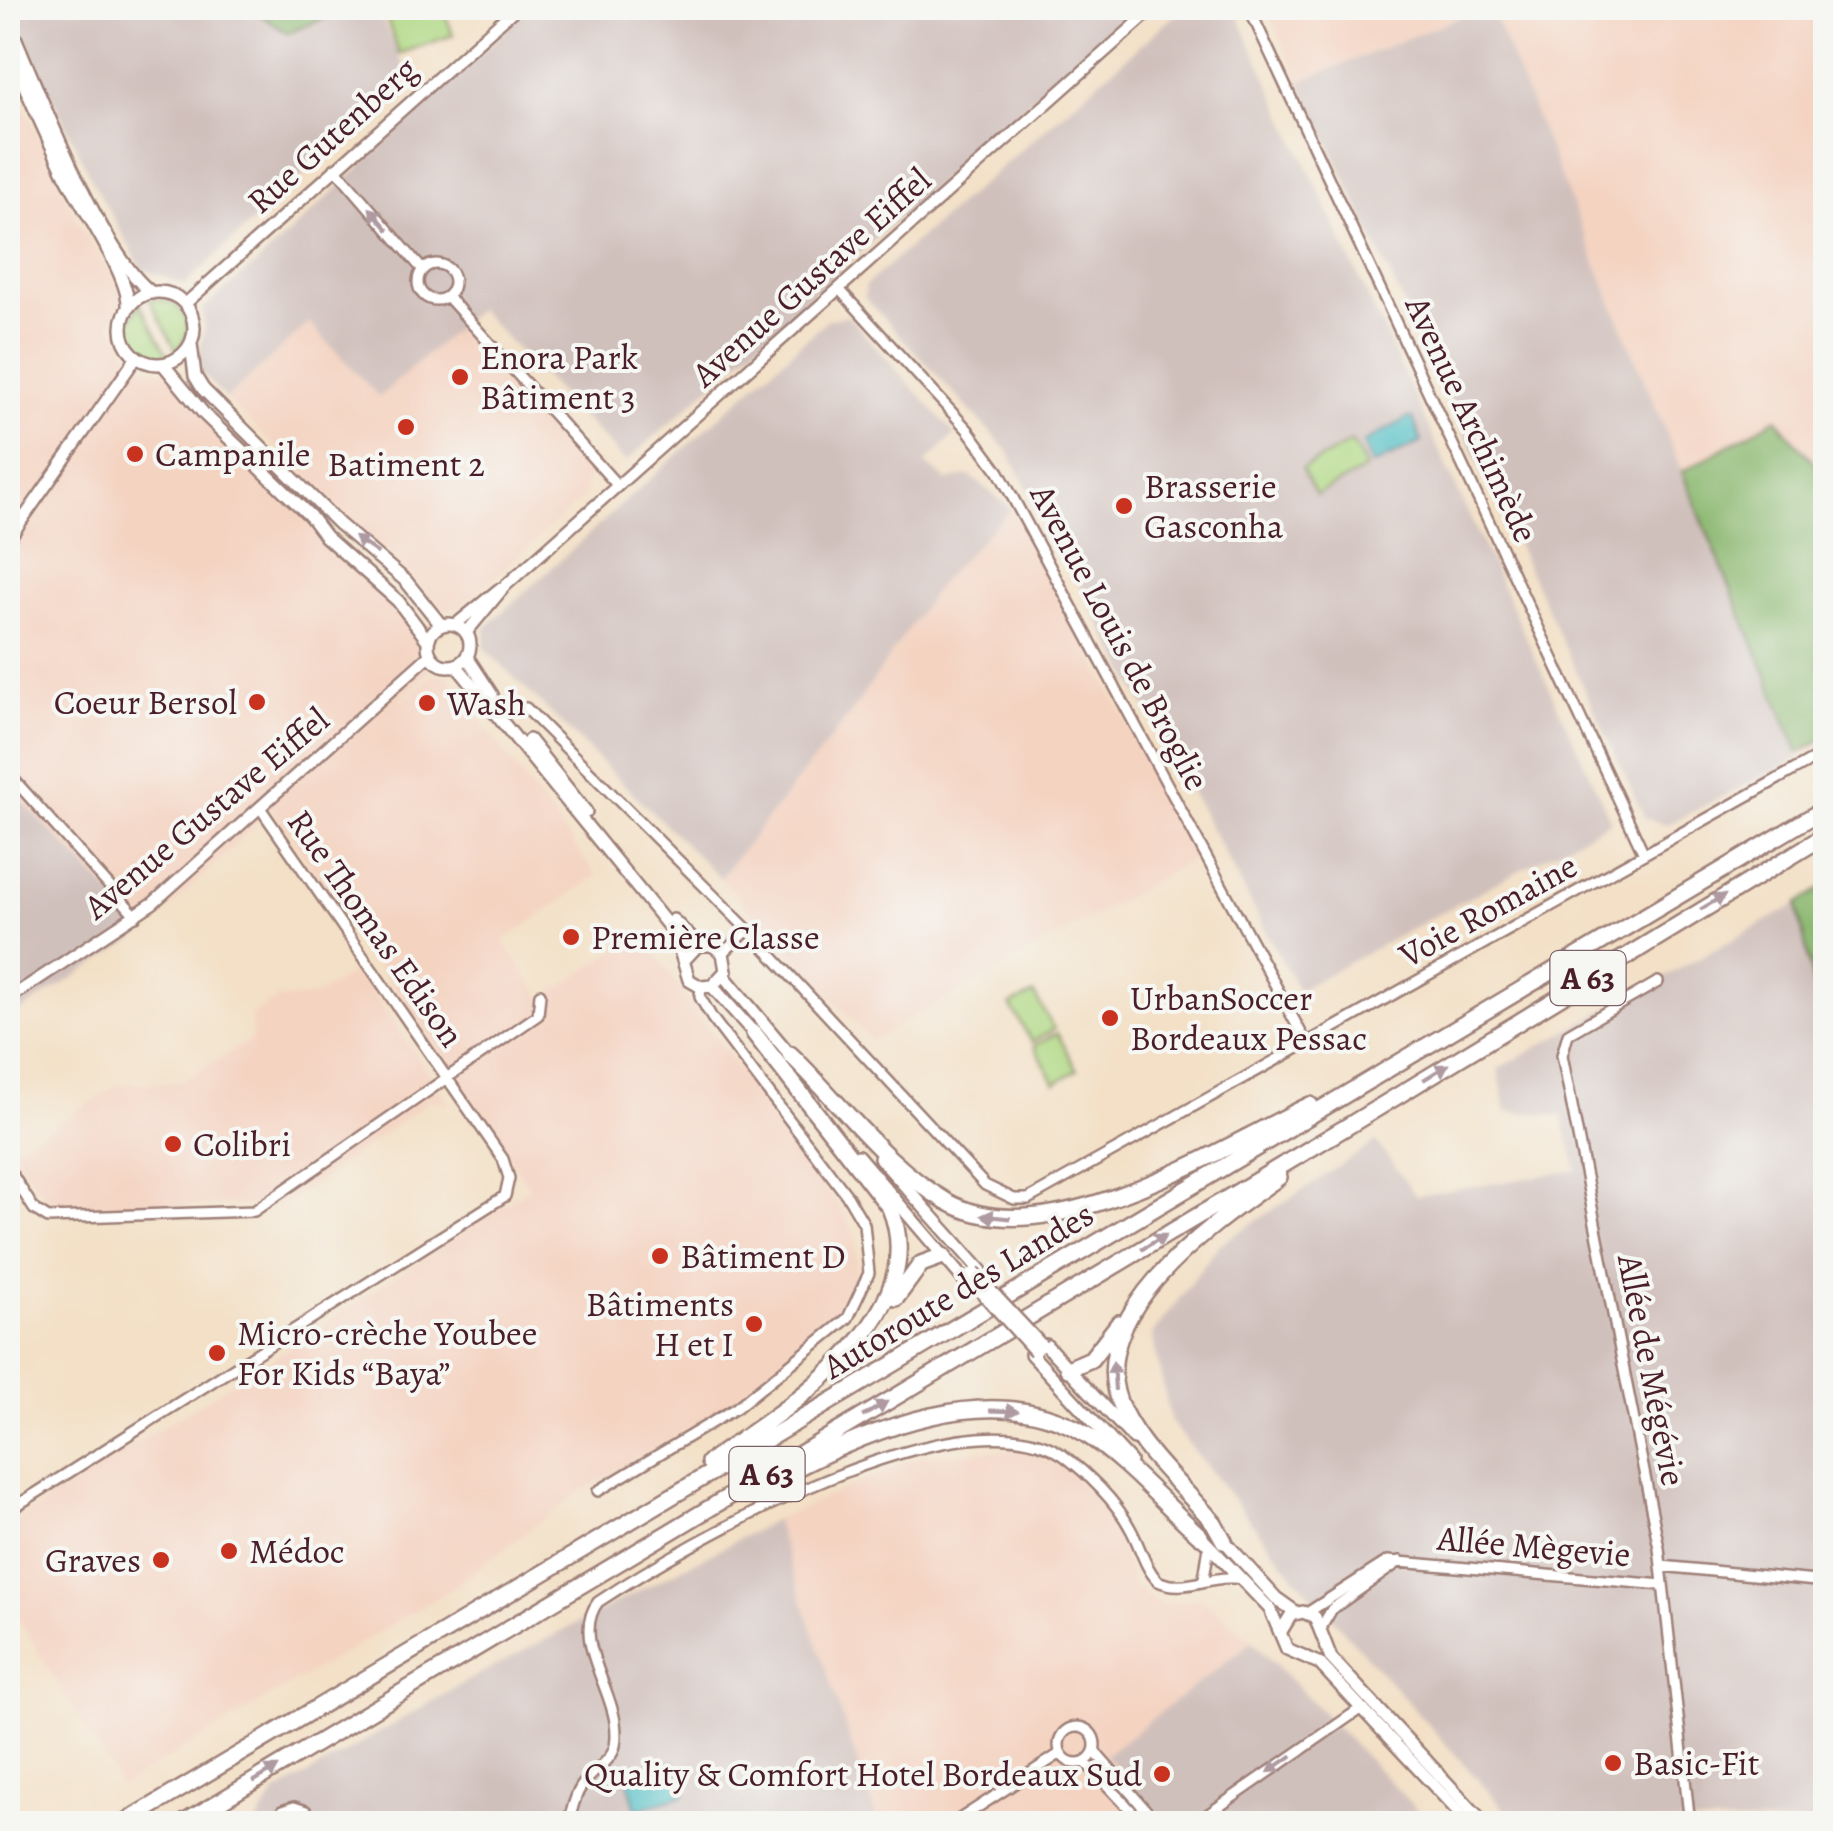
<svg xmlns="http://www.w3.org/2000/svg" width="1833" height="1831" font-family="Alegreya,serif">
<style>
.built{fill:#f4d3c1}
.industrial{fill:#d0c0bc}
.green{fill:#afd882;stroke:#7c7c56;stroke-width:2.5}
.forest{fill:#8bb870;stroke:#6a6c4e;stroke-width:2.5}
.water{fill:#4ebdc4;stroke:#4c6e78;stroke-width:2.5}
.lines{fill:none;stroke-linecap:round;stroke-linejoin:round}
.minor-casing{stroke:#9e8078;stroke-width:14}
.tertiary-casing{stroke:#9e8078;stroke-width:15}
.secondary-casing{stroke:#9e8078;stroke-width:16}
.motorway-casing{stroke:#9e8078;stroke-width:20}
.minor{stroke:#fff;stroke-width:9}
.tertiary{stroke:#fff;stroke-width:10}
.secondary{stroke:#fff;stroke-width:11}
.motorway{stroke:#fff;stroke-width:15}
.secondary-bridge-casing{stroke:#9e8078;stroke-width:16;stroke-linecap:butt}
.secondary-bridge{stroke:#fff;stroke-width:11}
.oneway{fill:#ae9aa0}
.poi-dot{fill:#c8321e;stroke:#f6f6f2;stroke-width:4}
.labels{text-anchor:middle;dominant-baseline:central;stroke-width:8;stroke-linejoin:round;paint-order:stroke}
.shield{fill:#f6f6f2;stroke:#7e6067;stroke-width:2.5}
.shield-label{font-size:32px;font-weight:bold;fill:#4a1f2b}
.street-label{font-size:35px;fill:#4a1f2b;stroke:#f6f6f2}
.poi-label{font-size:35px;fill:#4a1f2b;stroke:#f6f6f2;text-anchor:start}
</style>
<rect width="100%" height="100%" fill="#f6f6f2"/>
<filter id="ink" filterUnits="userSpaceOnUse"><feTurbulence type="fractalNoise" baseFrequency=".01" numOctaves="2"/><feDisplacementMap in="SourceGraphic" scale="20" xChannelSelector="R" yChannelSelector="G"/><feConvolveMatrix kernelMatrix="1 2 1 2 8 2 1 2 1" color-interpolation-filters="sRGB"/></filter>
<filter id="wash" filterUnits="userSpaceOnUse"><feTurbulence type="fractalNoise" baseFrequency=".0048" numOctaves="4" result="noise"/><feDisplacementMap in="SourceGraphic" scale="40" xChannelSelector="R" yChannelSelector="G"/><feGaussianBlur stdDeviation="2.25" result="paint"/><feColorMatrix in="noise" values="0 0 0 0 0 0 0 0 0 0 0 0 0 0 0 0 0 1.4 0 .05"/><feComposite in="paint" operator="in"/></filter>
<g filter="url(#wash)">
<rect width="100%" height="100%" fill="#f3e0c6"/>
<path class="built" d="M1266 8H1482L1300 82Z
M1491 8H1825L1826 743 1800 758Z
M8 69 76 219 126 296 111 324 136 365 175 373 227 442 297 505 423 636 421 657 432 668 391 711 431 675 447 676 597 876 503 941 543 999 640 933 846 1216 857 1241 855 1280 840 1314 737 1401 578 1493 451 1589 121 1786 8 1603V1524L296 1343 529 1188 272 809 147 931 8 786Z
M309 323 379 397 456 327 587 472 584 497 460 608 444 609 226 399Z
M1011 509 1200 855 872 1041 720 878 848 717 941 581Z
M357 970 450 1104 431 1100 283 1205 70 1207 46 1200 13 1151 120 1084 179 1083 252 1039 251 1015 279 998 313 997Z
M1024 1449 1070 1470 1110 1517 1134 1587 1161 1605 1202 1598 1253 1641 1105 1755 1162 1823H878L775 1520 919 1456Z"/>
<path class="industrial" d="M250 8 288 33 350 8H377L409 77 185 284 142 269 92 180 10 9Z
M529 8H1133L626 462 478 309 379 397 309 323 226 399 196 366 205 330 202 309 258 263Z
M1183 8H1234L1611 821 1298 990 1007 450 864 297 866 285Z
M1482 8H1491L1800 758 1666 825 1645 818 1300 82Z
M848 316 955 434 926 463 947 481 969 475 1011 509 941 581 848 717 720 878 484 648 486 627 828 319Z
M8 786 147 931 8 1019Z
M1797 904 1826 1041 1825 1823H1517L1297 1579 1171 1422 1152 1335 1219 1245 1376 1142 1416 1196 1577 1170 1562 1116 1506 1111 1498 1069Z
M775 1520 878 1823 256 1824 275 1794 474 1677Z
M1253 1641 1430 1823H1162L1105 1755Z"/>
<path class="green" d="M383 8H443L453 35 399 54Z
M150 300C172 297 187 310 188 332L177 352Z
M140 304 169 357 148 358 133 346 128 324Z
M1352 442 1366 468 1316 495 1302 469Z
M1034 994 1054 1029 1032 1042 1010 1005Z
M1057 1033 1077 1070 1055 1083 1034 1046Z"/>
<path class="forest" d="M250 8H350L288 33Z
M1777 418C1791 442 1817 457 1825 482L1826 631 1819 664 1825 674V738L1799 753 1682 472Z
M1825 886V1041L1797 904Z"/>
<path class="water" d="M1408 418H1413L1422 442 1372 465 1363 443Z
M674 1761 685 1795 636 1810 627 1776Z"/>
</g>
<g filter="url(#ink)">
<g class="lines">
<g class="minor-casing">
<path id="minor" d="M1249 8 1644 854
M335 168 422 269
M418 282a18 18 0 1 1 36 0a18 18 0 1 1-36 0Z
M839 289 968 430 999 472 1307 1044
M447 296 618 486
M506 712 526 708 748 930
M8 773 136 916
M723 953 748 930 985 1185 1014 1199H1028L1826 752
M1658 982 1568 1034 1562 1055 1659 1548 1690 1824
M8 1168 34 1209 48 1218 254 1211 538 1015 540 994
M598 1491 736 1408 848 1318 869 1273 864 1224 848 1197 712 1018 700 997 701 987
M8 1511 505 1196 509 1178 503 1159 261 809
M1661 1566 1826 1582
M1204 1578 1209 1547
M1307 1613 1388 1561 1663 1585
M1322 1626 1332 1609 1400 1561
M1059 1745a18 18 0 1 1 36 0a18 18 0 1 1-36 0Z
M1094 1751 1158 1824
M1085 1762 1144 1824
M275 1824 282 1811 294 1807 306 1811 313 1824
M568 1824C572 1811 574 1797 581 1787 600 1760 621 1764 615 1722 610 1685 572 1636 598 1602 687 1543 961 1385 1063 1455 1087 1473 1116 1501 1130 1528 1140 1545 1144 1567 1158 1581 1185 1594 1213 1573 1242 1579
M952 1824 1061 1753
M1194 1824 1360 1709"/>
</g>
<g class="tertiary-casing">
<path id="tertiary" d="M185 304 516 8
M8 540 136 358
M455 625 499 589
M466 633 505 586 1154 8
M8 999 153 903 430 655"/>
</g>
<g class="secondary-casing">
<path id="secondary" d="M8 21C36 84 100 255 152 293
M8 47C25 87 43 128 62 168 77 201 131 276 128 308
M122 328a36 36 0 1 1 72 0a36 36 0 1 1-72 0Z
M191 344 195 376 203 389 339 524 406 581 441 625
M163 364 204 414 310 516 325 536 398 601 428 641
M428 645a21 21 0 1 1 42 0a21 21 0 1 1-42 0Z
M467 657 492 695
M456 665 675 934 689 980 701 987 712 986 726 971 723 953 712 945H698L685 959
M529 740 586 812
M673 920 698 945
M724 976 792 1057
M712 986 759 1039
M858 1156 964 1280
M880 1158 981 1271
M1046 1345 1134 1439
M1031 1354 1130 1461
M1197 1533 1270 1609 1287 1649 1319 1663 1470 1824
M1219 1535 1276 1598 1297 1613
M1280 1633 1291 1615 1303 1612 1315 1617 1331 1658 1485 1824"/>
</g>
<g class="motorway-casing">
<path id="motorway" d="M790 1054C841 1103 885 1166 946 1201 1046 1259 1218 1149 1310 1105
M896 1298 921 1264 943 1256
M1068 1369 1091 1359 1119 1323
M709 1462C785 1410 935 1317 890 1208L754 1033
M783 1475C868 1430 992 1377 1084 1433 1126 1460 1163 1503 1200 1536
M1224 1541 1214 1523C1184 1488 1143 1452 1123 1411 1076 1317 1214 1223 1279 1177
M122 1824 1826 808
M182 1824 1353 1123 1826 835"/>
</g>
<use href="#minor" class="minor"/>
<use href="#tertiary" class="tertiary"/>
<use href="#secondary" class="secondary"/>
<use href="#motorway" class="motorway"/>
<g class="secondary-bridge-casing">
<path id="secondary-bridge" d="M974 1273 1042 1346
M968 1277 1035 1351"/>
</g>
<use href="#secondary-bridge" class="secondary-bridge"/>
</g>
<defs><path id="oneway-solid" d="M-6-.8H1V-3.2L6.5 0L1 3.2V.8H-6Z" transform="scale(2.5)"/></defs>
<g class="oneway">
<use href="#oneway-solid" transform="translate(379 219) rotate(-131)"/>
<use href="#oneway-solid" transform="translate(366 545) rotate(-145)"/>
<use href="#oneway-solid" transform="translate(1713 902) rotate(-31)"/>
<use href="#oneway-solid" transform="translate(1436 1072) rotate(-32)"/>
<use href="#oneway-solid" transform="translate(996 1217) rotate(-174)"/>
<use href="#oneway-solid" transform="translate(1154 1242) rotate(-31)"/>
<use href="#oneway-solid" transform="translate(1114 1376) rotate(-94)"/>
<use href="#oneway-solid" transform="translate(875 1409) rotate(-31)"/>
<use href="#oneway-solid" transform="translate(1004 1411) rotate(2)"/>
<use href="#oneway-solid" transform="translate(1280 1764) rotate(145)"/>
<use href="#oneway-solid" transform="translate(266 1774) rotate(-31)"/>
</g>
</g>
<g class="poi-dot">
<circle cx="460" cy="377" r="10"/>
<circle cx="406" cy="427" r="10"/>
<circle cx="135" cy="454" r="10"/>
<circle cx="1124" cy="506" r="10"/>
<circle cx="257" cy="702" r="10"/>
<circle cx="427" cy="703" r="10"/>
<circle cx="571" cy="937" r="10"/>
<circle cx="1110" cy="1018" r="10"/>
<circle cx="173" cy="1144" r="10"/>
<circle cx="660" cy="1256" r="10"/>
<circle cx="754" cy="1324" r="10"/>
<circle cx="217" cy="1353" r="10"/>
<circle cx="229" cy="1551" r="10"/>
<circle cx="161" cy="1560" r="10"/>
<circle cx="1613" cy="1763" r="10"/>
<circle cx="1162" cy="1774" r="10"/>
</g>
<g class="labels">
<g class="shield">
<rect x="1550.5" y="951" width="75" height="54" rx="8"/>
<rect x="729.5" y="1447" width="75" height="54" rx="8"/>
</g>
<g class="shield-label">
<text x="1588" y="978">A 63</text>
<text x="767" y="1474">A 63</text>
</g>
<g class="street-label">
<text transform="translate(332 135) rotate(-42)">Rue Gutenberg</text>
<text transform="translate(811 277) rotate(-42)">Avenue Gustave Eiffel</text>
<text transform="translate(1472 419) rotate(65)">Avenue Archimède</text>
<text transform="translate(1120 637) rotate(62)">Avenue Louis de Broglie</text>
<text transform="translate(206 813) rotate(-40)">Avenue Gustave Eiffel</text>
<text transform="translate(1488 910) rotate(-29)">Voie Romaine</text>
<text transform="translate(376 928) rotate(55)">Rue Thomas Edison</text>
<text transform="translate(958 1290) rotate(-31)">Autoroute des Landes</text>
<text transform="translate(1652 1370) rotate(79)">Allée de Mégévie</text>
<text transform="translate(1534 1546) rotate(5)">Allée Mègevie</text>
</g>
<g class="poi-label">
<text x="480" y="357">Enora Park<tspan x="480" dy="40">Bâtiment 3</tspan></text>
<text x="155" y="454">Campanile</text>
<text x="406" y="464" text-anchor="middle">Batiment 2</text>
<text x="1144" y="486">Brasserie<tspan x="1144" dy="40">Gasconha</tspan></text>
<text x="237" y="702" text-anchor="end">Coeur Bersol</text>
<text x="447" y="703">Wash</text>
<text x="591" y="937">Première Classe</text>
<text x="1130" y="998">UrbanSoccer<tspan x="1130" dy="40">Bordeaux Pessac</tspan></text>
<text x="193" y="1144">Colibri</text>
<text x="680" y="1256">Bâtiment D</text>
<text x="734" y="1304" text-anchor="end">Bâtiments<tspan x="734" dy="40">H et I</tspan></text>
<text x="237" y="1333">Micro-crèche Youbee<tspan x="237" dy="40">For Kids “Baya”</tspan></text>
<text x="249" y="1551">Médoc</text>
<text x="141" y="1560" text-anchor="end">Graves</text>
<text x="1633" y="1763">Basic-Fit</text>
<text x="1142" y="1774" text-anchor="end">Quality &amp; Comfort Hotel Bordeaux Sud</text>
</g>
</g>
<rect width="1833" height="1831" fill="none" stroke="#f6f6f2" stroke-width="40"/>
</svg>
